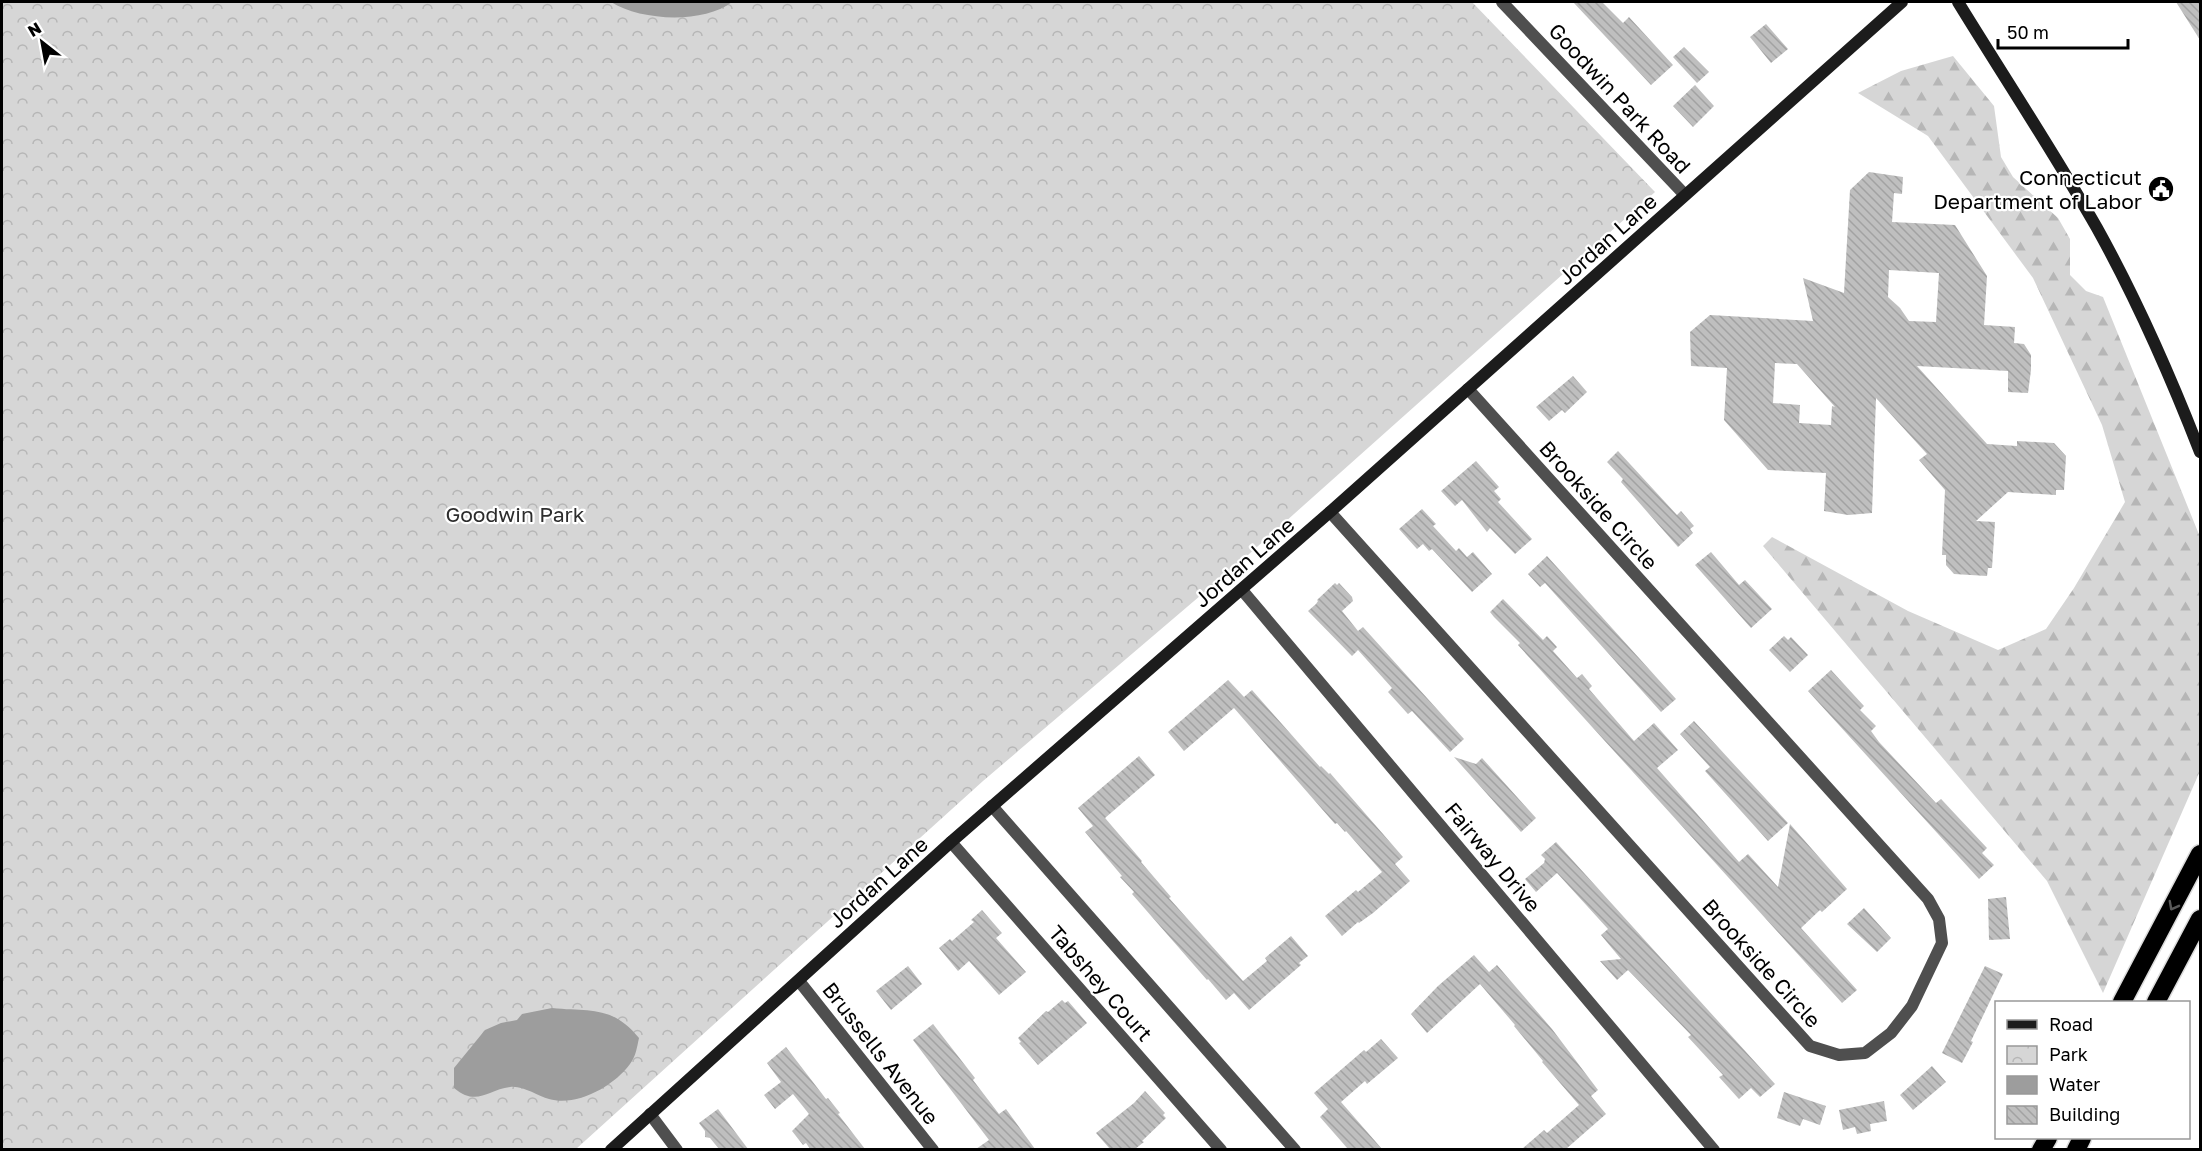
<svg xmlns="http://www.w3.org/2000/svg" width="2202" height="1151" font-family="'Golos Text',sans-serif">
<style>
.forest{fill:url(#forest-firs)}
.park{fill:url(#park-crowns)}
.water{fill:#9d9d9d}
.building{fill:url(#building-back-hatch);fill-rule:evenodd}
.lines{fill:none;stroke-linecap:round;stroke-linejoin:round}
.highway-casing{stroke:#dbdbdb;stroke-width:21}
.street{stroke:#4f4f4f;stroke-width:12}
.secondary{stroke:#1c1c1c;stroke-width:12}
.highway{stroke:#000;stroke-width:18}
.oneway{stroke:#595959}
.labels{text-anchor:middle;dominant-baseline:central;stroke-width:4.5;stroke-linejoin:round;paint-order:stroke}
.street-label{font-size:21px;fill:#000;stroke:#fff}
.poi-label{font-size:21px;fill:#000;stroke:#fff;text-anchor:end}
.park-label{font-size:21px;fill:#2d2d2d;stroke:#fff}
</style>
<defs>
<pattern id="forest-firs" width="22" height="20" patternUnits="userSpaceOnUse" patternTransform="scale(1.5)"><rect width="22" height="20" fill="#d6d6d6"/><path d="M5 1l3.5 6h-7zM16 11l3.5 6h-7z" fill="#b6b6b6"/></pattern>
<pattern id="park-crowns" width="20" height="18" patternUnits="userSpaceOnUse" patternTransform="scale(1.5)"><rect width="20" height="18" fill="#d6d6d6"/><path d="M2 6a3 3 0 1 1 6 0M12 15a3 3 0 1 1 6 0" fill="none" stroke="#b6b6b6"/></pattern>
<pattern id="building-back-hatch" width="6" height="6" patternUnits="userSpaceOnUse" patternTransform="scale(1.5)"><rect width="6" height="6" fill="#bfbfbf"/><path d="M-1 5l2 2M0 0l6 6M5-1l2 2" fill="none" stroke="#a2a2a2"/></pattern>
</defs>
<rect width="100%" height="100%" fill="#fff"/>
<path class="forest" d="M1953 56 1994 106 2001 157 2013 177 2058 218 2070 239V275L2086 291 2103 297 2200 537V771L2103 993 2047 881 1763 546 1772 537 1908 611 1998 650 2046 629 2074 588 2125 502 2102 425 2033 278 1928 136 1858 93 1901 71Z"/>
<path class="park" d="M2 2H1472L1655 192 1248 555 983 781 576 1149 2 1150Z"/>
<path class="water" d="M611 2H732C703 24 641 21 611 2Z
M552 1008C590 1012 612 1005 639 1038 637 1047 636 1056 630 1064 614 1086 577 1107 549 1099 538 1096 522 1085 510 1087 487 1090 477 1107 454 1088V1068L485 1030 501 1023 517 1020 522 1014Z"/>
<path class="building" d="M1573 2H1602L1623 23 1629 17 1673 65 1651 85Z
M2176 2H2200V40Z
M1766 24 1788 49 1771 63 1750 37Z
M1684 47 1709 72 1697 83 1673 57Z
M1695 85 1714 106 1693 127 1673 106Z
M1869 172 1903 177 1902 194 1894 193 1892 222 1955 225 1987 276 1984 325 2015 327 2014 343 2024 344 2031 355V370L2028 393 2008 392V371L1917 366 1987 444 2017 446V441L2054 443 2066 456 2064 490H2056V495L2008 492 1976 521 1995 522 1992 568H1988L1987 576 1954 574 1946 565V555H1942L1945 490 1919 460 1927 454 1876 398 1872 513 1848 515 1824 511 1826 473 1768 470 1724 420 1727 368 1691 366 1690 332 1710 315 1813 321 1803 278 1844 293 1850 190ZM1889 270 1939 273 1936 322 1909 321 1900 308 1888 297ZM1775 363 1797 364 1835 407 1832 406 1831 425 1799 423 1800 405 1773 403Z
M1573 376 1587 392 1565 413 1562 410 1549 421 1536 407Z
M1618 451 1677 515 1681 511 1694 526 1690 529 1693 533 1678 547 1621 482 1623 479 1607 462Z
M1476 461 1499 487 1494 491 1501 499 1498 502 1532 539 1515 554 1490 528 1487 532 1462 500 1455 506 1441 491Z
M1422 509 1436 524 1433 526 1456 551 1459 548 1467 557 1473 552 1492 574 1472 592 1432 549 1429 551 1423 544 1417 549 1399 529Z
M1711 552 1739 585 1745 580 1772 609 1751 628 1695 565Z
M1547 556 1676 699 1661 712 1545 583 1540 587 1528 574Z
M1335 583 1337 585 1339 583 1352 597 1353 601 1342 611 1358 631 1363 627 1464 739 1450 752 1412 711 1408 714 1388 692 1392 688 1358 650 1352 656 1308 611 1316 604 1318 601 1317 600Z
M1503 599 1543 640 1547 636 1557 647 1553 651 1577 678 1582 674 1592 686 1589 689 1634 741 1654 723 1678 750 1657 768 1739 862 1748 854 1778 887 1790 824 1847 889 1822 912 1820 910 1801 928 1857 990 1842 1003 1518 645 1520 643 1494 617 1490 612Z
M1784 636 1788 640 1791 637 1808 655 1790 672 1769 650Z
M1831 670 1864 706 1860 710 1876 726 1871 731 1879 742 1936 803 1941 799 1987 848 1982 853 1994 865 1979 879 1808 691Z
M1228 680 1244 697 1252 690 1320 767 1321 766 1329 774 1330 773 1403 857 1395 864 1410 881 1373 913 1359 923 1358 922 1342 936 1325 916 1356 890 1358 892 1382 872 1346 831 1345 832 1337 823 1335 824 1234 708 1184 751 1168 732Z
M1694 721 1788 823 1768 841 1705 771 1710 767 1680 734Z
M1139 756 1155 775 1105 818 1142 861 1141 862 1171 897 1169 898 1243 981 1267 961 1265 958 1291 936 1308 956 1299 963 1301 965 1249 1010 1234 993 1226 1000 1208 979 1207 980 1132 894 1134 892 1120 877 1122 876 1085 832 1093 826 1078 808Z
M1454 757 1476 764 1482 758 1536 818 1521 832Z
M1556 842 1775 1084 1760 1097 1751 1088 1739 1099 1719 1077 1723 1075 1688 1037 1691 1035 1628 970 1617 980 1600 961 1621 959 1601 935 1608 929 1557 873 1536 892 1525 879 1544 863 1545 859 1541 855Z
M2006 897 2010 939 1989 940 1988 899Z
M1864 908 1891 938 1877 952 1847 924Z
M982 910 1002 933 996 938 1026 972 999 995 969 961 958 971 939 948 950 939 952 941 974 922 971 920Z
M1474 955 1489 972 1497 965 1552 1029 1598 1090 1591 1096 1606 1114 1566 1149H1522L1544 1130 1547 1133 1579 1105 1542 1062 1543 1061 1514 1026 1515 1025 1480 984 1427 1033 1411 1014 1438 986Z
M908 966 922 984 891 1010 876 991Z
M1985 966 2003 974 1971 1041 1973 1042 1962 1063 1942 1053Z
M1062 1000 1065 1003 1068 1001 1087 1023 1038 1065 1019 1043 1021 1042 1018 1038 1046 1011 1048 1012Z
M933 1024 975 1078 973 1080 999 1114 1006 1109 1035 1149H976L989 1140 913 1040Z
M1381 1039 1398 1058 1367 1084 1365 1081 1341 1102 1382 1149H1348L1320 1117 1328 1109 1314 1093 1364 1050 1366 1052Z
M786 1047 826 1099 828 1098 840 1113 838 1114 865 1149H810L806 1143 803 1145 792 1131 809 1114 793 1094 775 1109 764 1095 781 1082 767 1063Z
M1932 1066 1946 1082 1913 1110 1900 1095Z
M1145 1091 1165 1113 1163 1115 1166 1118 1142 1141 1144 1142 1135 1149H1110L1096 1133 1134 1103Z
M1784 1092 1826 1106 1820 1125 1803 1119 1800 1126 1777 1118Z
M1884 1101 1887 1121 1870 1124 1871 1131 1857 1134 1855 1127 1843 1130 1839 1110Z
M718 1109 748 1149H719L710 1138 705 1137V1131L699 1123Z"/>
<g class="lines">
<g class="highway-casing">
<path id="highway" d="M2122 1002 2200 854
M2156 1002 2200 919
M2041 1150 2048 1138
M2076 1150 2082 1138"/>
</g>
<path class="street" d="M1502 2 1685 195
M1330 512 1810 1046 1839 1055 1865 1053 1891 1033 1912 1006 1942 943 1939 919 1928 899 1468 389
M1242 590 1714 1150
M992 806 1295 1150
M951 842 1221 1150
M799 981 933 1150
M650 1114 677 1150"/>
<path class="secondary" d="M1958 2C2004 77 2053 151 2097 228 2137 300 2170 375 2200 452
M611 1150 951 842 1330 512 1902 2"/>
<use href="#highway" class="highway"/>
</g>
<defs><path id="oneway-chevron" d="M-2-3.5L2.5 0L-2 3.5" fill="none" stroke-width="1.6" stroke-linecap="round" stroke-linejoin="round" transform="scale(1.5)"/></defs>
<use class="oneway" href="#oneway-chevron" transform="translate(2173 906) rotate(118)"/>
<defs>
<g id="civic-disc" transform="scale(1.35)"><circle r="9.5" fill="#000" stroke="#fff"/><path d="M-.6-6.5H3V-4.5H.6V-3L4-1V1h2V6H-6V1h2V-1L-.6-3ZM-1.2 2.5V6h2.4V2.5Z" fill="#fff"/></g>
</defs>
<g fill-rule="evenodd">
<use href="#civic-disc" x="2161" y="189"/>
</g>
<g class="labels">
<g class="street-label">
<text transform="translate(1620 98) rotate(47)">Goodwin Park Road</text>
<text transform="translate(1607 239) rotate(-42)">Jordan Lane</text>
<text transform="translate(1599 505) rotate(48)">Brookside Circle</text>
<text transform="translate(1244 562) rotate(-41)">Jordan Lane</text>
<text transform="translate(1493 857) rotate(50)">Fairway Drive</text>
<text transform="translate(878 882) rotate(-42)">Jordan Lane</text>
<text transform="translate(1762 963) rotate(48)">Brookside Circle</text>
<text transform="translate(1101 983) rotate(49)">Tabshey Court</text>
<text transform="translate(881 1053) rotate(52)">Brussells Avenue</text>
</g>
<g class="poi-label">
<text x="2142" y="177">Connecticut<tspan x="2142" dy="24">Department of Labor</tspan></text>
</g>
<g class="park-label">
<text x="515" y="514">Goodwin Park</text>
</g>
</g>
<rect width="2202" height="1151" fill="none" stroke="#000000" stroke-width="6"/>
<rect x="1995" y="1001" width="195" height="138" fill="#ffffff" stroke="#999999" stroke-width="1.5"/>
<rect x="2007" y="1020" width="30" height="9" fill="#1c1c1c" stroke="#999999" stroke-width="1.5"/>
<text x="2049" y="1031" font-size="18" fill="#000000">Road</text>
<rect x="2007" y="1046" width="30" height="18" fill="url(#park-crowns)" stroke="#999999" stroke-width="1.5"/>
<text x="2049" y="1061" font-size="18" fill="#000000">Park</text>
<rect x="2007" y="1076" width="30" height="18" fill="#9d9d9d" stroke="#999999" stroke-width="1.5"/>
<text x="2049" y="1091" font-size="18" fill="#000000">Water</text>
<rect x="2007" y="1106" width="30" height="18" fill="url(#building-back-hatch)" stroke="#999999" stroke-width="1.5"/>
<text x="2049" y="1121" font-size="18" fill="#000000">Building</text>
<g transform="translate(42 42) rotate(329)" stroke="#ffffff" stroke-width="4.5" paint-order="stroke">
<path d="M0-4.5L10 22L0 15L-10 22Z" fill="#000000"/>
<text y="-9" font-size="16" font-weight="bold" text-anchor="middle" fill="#000000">N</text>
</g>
<path d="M1998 39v9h130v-9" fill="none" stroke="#000000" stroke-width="3"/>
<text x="2007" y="39" font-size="18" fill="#000000" stroke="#ffffff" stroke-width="4.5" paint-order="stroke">50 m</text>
</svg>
